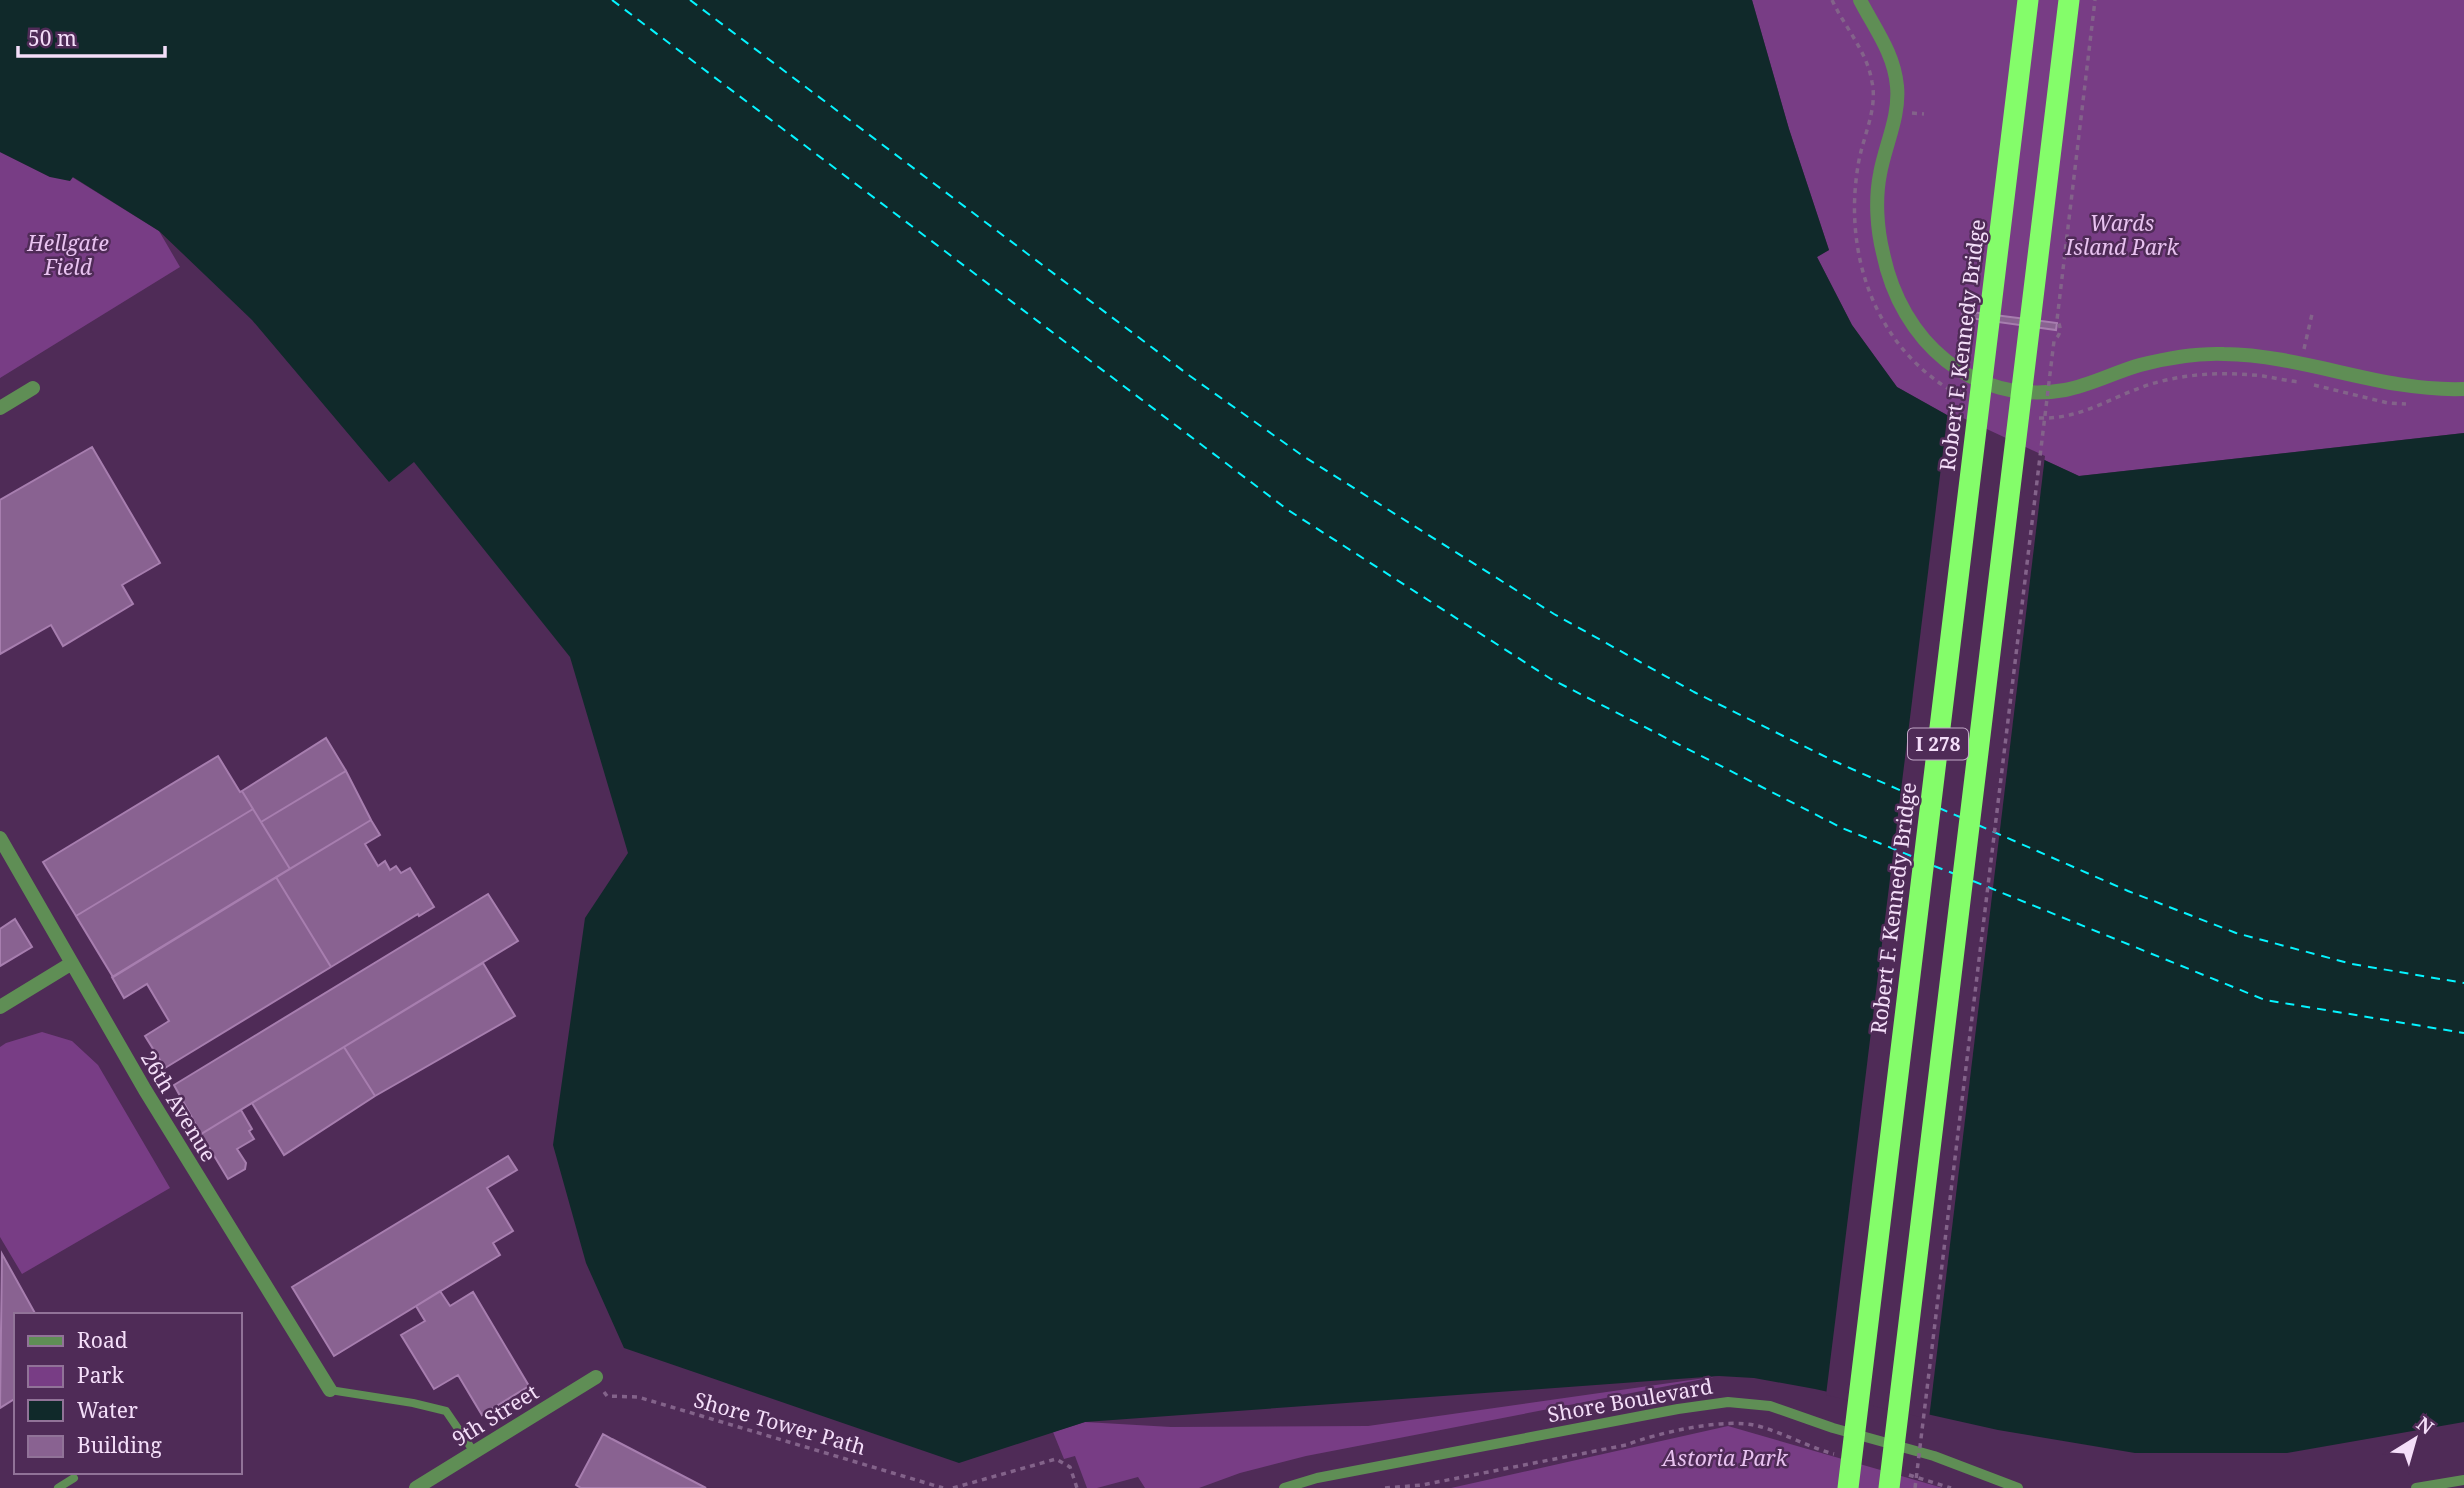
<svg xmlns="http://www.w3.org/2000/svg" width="2464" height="1488" font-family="'Noto Serif',serif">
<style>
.green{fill:#783d85}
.water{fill:#10292a}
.pier{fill:#4f2b57}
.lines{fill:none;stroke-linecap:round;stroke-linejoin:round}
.ferry{stroke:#05f4ff;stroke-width:2;stroke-dasharray:9 7;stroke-linecap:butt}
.building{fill:#896291;stroke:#a77eaf;stroke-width:2}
.path{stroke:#83638a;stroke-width:3.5;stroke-dasharray:5 5;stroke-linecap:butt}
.service{stroke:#5f8e55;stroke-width:8}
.pedestrian{stroke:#5f8e55;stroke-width:10}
.minor{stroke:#5f8e55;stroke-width:14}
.path-bridge{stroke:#83638a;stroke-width:3.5;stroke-dasharray:5 5;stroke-linecap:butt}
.motorway-bridge{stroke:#84fd6a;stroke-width:21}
.labels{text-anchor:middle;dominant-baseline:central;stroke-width:5;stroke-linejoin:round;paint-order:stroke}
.shield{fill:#4f2b57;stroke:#c2a8c8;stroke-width:2}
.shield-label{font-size:19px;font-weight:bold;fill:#f4def9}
.park-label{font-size:21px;font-style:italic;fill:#e8c2f0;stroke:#4f2b57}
.street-label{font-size:21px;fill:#f4def9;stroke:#4f2b57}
</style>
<rect width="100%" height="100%" fill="#4f2b57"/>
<path class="green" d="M1752 0H2464V433L2079 476 1947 415 1897 387 1852 325 1817 257 1829 250 1789 129Z
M0 152 50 177H72L159 231 180 267 0 378Z
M42 1032 72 1041 98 1065 170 1188 22 1274 0 1237V1047L6 1043Z
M1719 1376 1306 1456 1240 1473 1199 1488H1145L1138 1477 1097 1488H1087L1075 1456 1064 1459 1053 1432 1085 1422 1171 1427 1368 1426Z
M1728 1426 1943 1488H1451Z"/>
<path class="water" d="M0 0H1752L1789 129 1829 250 1817 257 1852 325 1897 387 1947 415 2079 476 2464 433V1422L2287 1453H2135L1998 1430 1815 1389 1754 1378 1719 1376 1085 1422 959 1463 624 1348 586 1263 553 1145 585 918 628 853 570 657 414 462 389 482 252 320 159 231 73 177 70 181 50 177 0 152Z"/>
<path class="pier" d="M1948 411 2045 456 1929 1419 1826 1395Z"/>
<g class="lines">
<path class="ferry" d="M612 0 1288 510 1551 679 1842 828 1916 858
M690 0 1190 376 1303 456 1554 614 1694 692 1834 761 1922 800
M1939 808 1960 817
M1978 825 2128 891 2236 933 2352 964 2464 983
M1934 866 1955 874
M1973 881 2265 1000 2464 1033"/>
</g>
<path class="building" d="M1963 311 2057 323 2056 330 1962 317Z
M92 447 160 563 122 585 133 604 63 646 51 625 0 654V500Z
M326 738 346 771 261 822 242 791Z
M218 756 240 792 242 791 253 809 76 916 43 862Z
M346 771 371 820 290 869 261 822Z
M253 809 290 869 113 977 76 916Z
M371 820 380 835 365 844 378 866 385 861 390 870 396 866 401 873 410 868 434 907 419 916 418 914 331 967 276 877Z
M276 877 331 967 165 1068 145 1036 169 1021 147 984 124 998 112 977Z
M488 894 518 941 201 1134 174 1085Z
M15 919 32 947 0 966V929Z
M483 963 515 1016 375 1096 344 1047Z
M344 1047 375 1096 284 1155 252 1103Z
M241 1110 252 1129 249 1131 254 1139 237 1149 246 1163 245 1169 228 1179 201 1134Z
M508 1156 517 1170 487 1188 513 1231 493 1243 500 1255 334 1356 292 1287Z
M2 1254 36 1315H16V1398L0 1408Z
M440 1291 450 1306 473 1292 529 1386 482 1415 458 1375 434 1389 401 1335 425 1321 416 1306Z
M603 1434 612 1439 706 1488H581L576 1485Z"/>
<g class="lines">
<path class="path" d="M1832 0C1845 28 1867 51 1872 82 1878 110 1862 138 1858 166 1843 256 1876 350 1959 395
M1912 113 1924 114
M2304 349 2312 314
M2314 385 2388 403 2406 404
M2039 418C2085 420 2119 391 2162 381 2195 373 2229 372 2263 376 2275 378 2288 381 2300 382
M604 1392 607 1396 638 1397 943 1488
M1909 1475 1951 1488
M953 1488 1056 1459 1070 1467 1077 1488
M1385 1488 1422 1485 1626 1445C1657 1433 1726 1417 1758 1426 1784 1433 1808 1447 1834 1454"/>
<path class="service" d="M330 1390 413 1403 446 1411 474 1452
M58 1488 74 1478"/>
<path class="pedestrian" d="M1284 1488 1317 1478 1678 1409 1728 1402 1770 1406 1833 1428 1934 1456 2018 1488
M2416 1488 2464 1480"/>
<path class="minor" d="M1860 0C1875 29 1894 53 1897 86 1900 117 1885 145 1880 174 1875 199 1877 229 1883 253 1901 341 1972 406 2065 390 2091 385 2115 372 2140 365 2167 358 2196 353 2224 354 2306 355 2381 392 2464 389
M0 408 33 388
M0 838 145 1090 330 1390
M0 1007 72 963
M416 1488 596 1377"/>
<path class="path-bridge" d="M1915 1488 2054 341C2061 334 2062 328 2057 320L2095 0"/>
<path class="motorway-bridge" d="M1848 1488 2028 0
M1889 1488 2069 0"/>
</g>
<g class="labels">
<rect class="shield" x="1908" y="728.5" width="60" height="31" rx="5"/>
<g class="shield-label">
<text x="1938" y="744">I 278</text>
</g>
<g class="park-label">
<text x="2122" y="223">Wards<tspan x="2122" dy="24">Island Park</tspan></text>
<text x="68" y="243">Hellgate<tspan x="68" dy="24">Field</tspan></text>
<text x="1725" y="1458">Astoria Park</text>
</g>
<g class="street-label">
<text transform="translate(1962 345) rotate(-83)">Robert F. Kennedy Bridge</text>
<text transform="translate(1893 908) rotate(-83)">Robert F. Kennedy Bridge</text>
<text transform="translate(179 1106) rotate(59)">26th Avenue</text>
<text transform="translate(1630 1400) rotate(-10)">Shore Boulevard</text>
<text transform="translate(495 1415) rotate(-32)">9th Street</text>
<text transform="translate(780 1423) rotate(16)">Shore Tower Path</text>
</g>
</g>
<rect x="14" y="1313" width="228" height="161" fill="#4f2b57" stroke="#917398" stroke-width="2"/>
<rect x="28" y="1336" width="35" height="10" fill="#5f8e55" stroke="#917398" stroke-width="2"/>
<text x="77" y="1348" font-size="21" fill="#f4def9">Road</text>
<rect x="28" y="1366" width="35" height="21" fill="#783d85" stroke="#917398" stroke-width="2"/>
<text x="77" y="1383" font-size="21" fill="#f4def9">Park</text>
<rect x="28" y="1400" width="35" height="21" fill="#10292a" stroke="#917398" stroke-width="2"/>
<text x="77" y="1418" font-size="21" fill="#f4def9">Water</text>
<rect x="28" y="1436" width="35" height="21" fill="#896291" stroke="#917398" stroke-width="2"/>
<text x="77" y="1453" font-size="21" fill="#f4def9">Building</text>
<g transform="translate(2415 1439) rotate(37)" stroke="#4f2b57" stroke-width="5" paint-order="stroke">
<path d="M0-5L12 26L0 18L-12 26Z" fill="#f4def9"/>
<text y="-10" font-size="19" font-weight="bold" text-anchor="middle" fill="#f4def9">N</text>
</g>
<path d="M18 46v10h147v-10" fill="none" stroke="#f4def9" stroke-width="3.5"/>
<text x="28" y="46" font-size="21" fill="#f4def9" stroke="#4f2b57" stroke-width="5" paint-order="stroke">50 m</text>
</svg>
